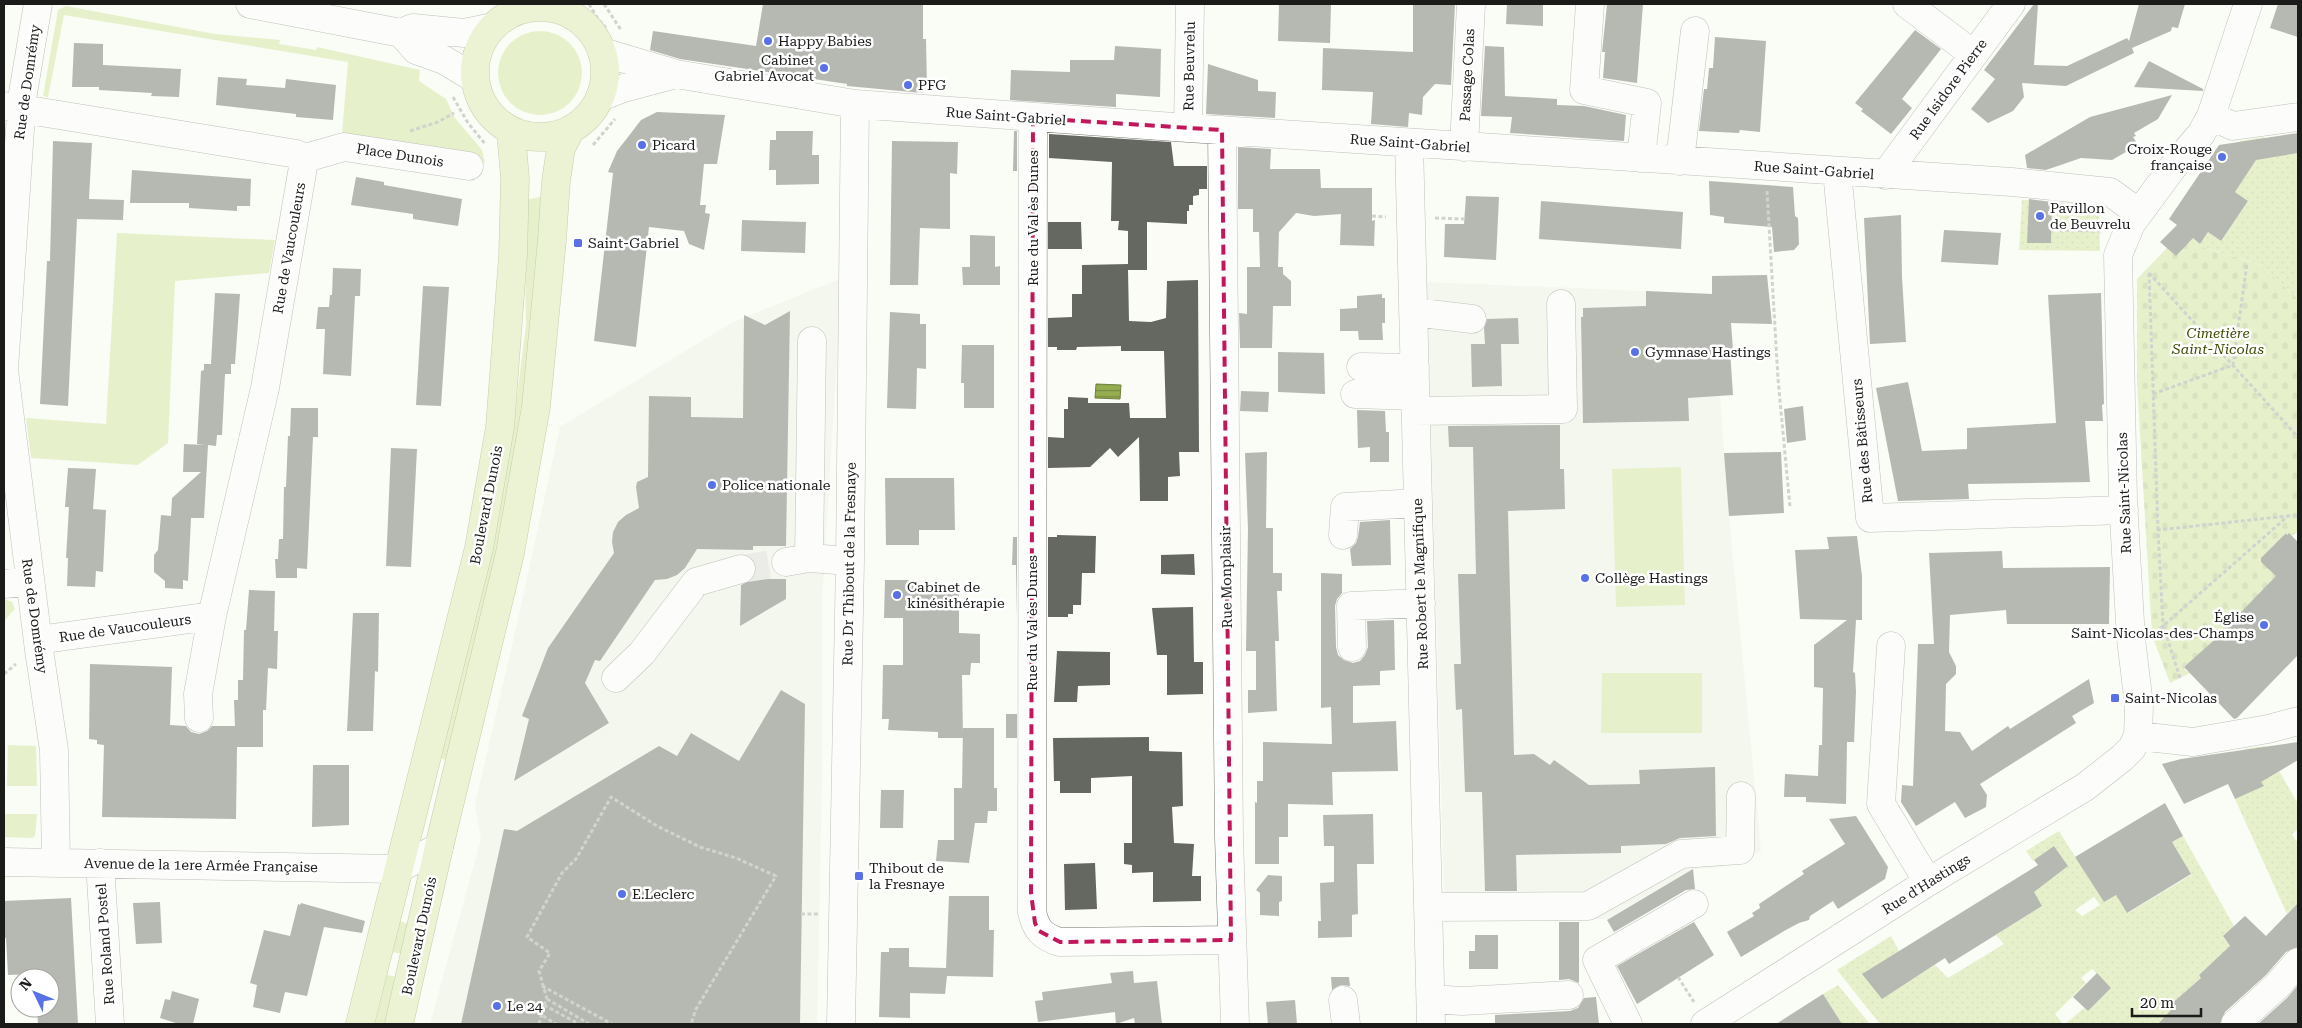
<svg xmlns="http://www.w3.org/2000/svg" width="2302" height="1028" font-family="'Roboto Serif',serif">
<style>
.built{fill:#edf2e3}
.grass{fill:#cfe498}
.cemetery{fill:url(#cemetery-stones)}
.park{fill:url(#park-dots);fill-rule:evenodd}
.water{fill:url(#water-rules);stroke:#70813f}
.building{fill:#656761}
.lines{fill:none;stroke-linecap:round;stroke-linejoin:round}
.minor-tunnel{stroke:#d9dad4;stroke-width:28;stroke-dasharray:28 14;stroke-linecap:butt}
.minor-casing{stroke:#777973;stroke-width:29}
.major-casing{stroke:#869853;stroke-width:29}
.path{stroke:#a1a39e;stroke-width:3;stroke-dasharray:4 2.5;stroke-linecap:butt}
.minor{stroke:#fff;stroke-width:28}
.major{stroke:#d9e9aa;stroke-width:28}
.marked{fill:none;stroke:#c2185b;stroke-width:4;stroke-dasharray:10 6;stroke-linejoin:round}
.poi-dot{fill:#5871e7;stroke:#fff;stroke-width:2}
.labels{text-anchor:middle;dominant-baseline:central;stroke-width:5;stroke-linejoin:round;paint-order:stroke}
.poi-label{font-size:14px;fill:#1b1c1a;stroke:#fff;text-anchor:start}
.street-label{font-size:14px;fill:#1b1c1a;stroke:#fff}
.park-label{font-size:14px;font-style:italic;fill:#3d4b02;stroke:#fff}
</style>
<defs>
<pattern id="cemetery-stones" width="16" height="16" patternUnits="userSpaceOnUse" patternTransform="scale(1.25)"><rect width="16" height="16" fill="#cfe498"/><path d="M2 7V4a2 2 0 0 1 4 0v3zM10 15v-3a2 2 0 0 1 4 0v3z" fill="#b1c382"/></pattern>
<pattern id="park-dots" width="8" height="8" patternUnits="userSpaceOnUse" patternTransform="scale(1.25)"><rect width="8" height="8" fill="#cfe498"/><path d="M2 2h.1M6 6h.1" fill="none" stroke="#b1c382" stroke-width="1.8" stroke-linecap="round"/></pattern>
<pattern id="water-rules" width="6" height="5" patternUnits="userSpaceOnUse" patternTransform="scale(1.25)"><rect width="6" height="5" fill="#95ac4f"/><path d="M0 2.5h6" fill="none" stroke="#798b41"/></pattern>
</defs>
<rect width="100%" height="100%" fill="#fafcf5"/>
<path class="built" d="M842 278 822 599V782L817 1024H430L481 839 475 805 519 615 560 427 733 322Z
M1427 282 1712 294 1729 516 1761 851 1722 867 1693 869 1607 919 1462 918 1461 900 1444 893Z"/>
<path class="grass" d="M66 6 215 34 280 40 279 44 316 50 317 47 420 70 419 81 446 99 455 118 482 150 485 163 342 134 348 62 64 15 48 97 43 96 58 10Z
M498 73a42 42 0 1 1 84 0a42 42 0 1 1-84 0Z
M546 196 539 286 512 492 451 761 438 758 515 413 526 324 524 200Z
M117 233 275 240 269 273 175 281 168 443 138 465 31 458 26 418 106 424Z
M1681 467 1685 605 1616 607 1612 469Z
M4 599 12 602 15 609 4 621Z
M1602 673H1702V733H1601Z
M8 745 36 746 37 786H7Z
M4 814H37L35 836 32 838 4 837Z
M398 921 410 924 404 954 391 952Z
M387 975 398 977 388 1024H375Z"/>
<path class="cemetery" d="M2193 238 2203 247 2260 265 2298 299V531L2292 536 2285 533 2283 535 2285 537 2277 545 2275 544 2272 546 2274 548 2265 557 2264 555 2261 562 2279 575 2196 658H2192L2194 660 2184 666 2185 670 2190 673 2170 683 2152 635 2137 383V279L2167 248Z"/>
<path class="park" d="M2264 137 2267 158 2298 153V299L2260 265 2203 247 2200 244 2208 232 2221 241 2248 201 2235 192 2240 184V141Z
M2022 200H2029L2028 243H2051L2052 202 2096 205 2099 212 2100 251 2019 250Z
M2265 746 2298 804V829L2292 834 2298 844V903L2287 914 2235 799 2263 786 2244 749Z
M2059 831 2091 882 2118 868V899L2128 913 2191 875 2172 842 2183 836 2234 926 2223 937 2242 962 2207 968 2199 975 2207 985 2168 1007 2177 1017H2185L2177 1024H2164L2161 1021 2158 1024H2065L2084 1008 2088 1011 2111 988 2092 969 2081 978 2086 983 2055 1014 2063 1024H1880L1837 970 1891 936 1899 951 1882 998 1935 965 1948 978 2004 944 1996 935 2042 906 2027 882 2049 880 2068 866 2054 846 2033 861 2026 851ZM2094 897 2100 905 2082 916 2075 910Z
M1838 985 1870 1024H1841L1823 994Z"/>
<path class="water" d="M1096 384 1121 385 1120 399 1095 398Z"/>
<path class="building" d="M763 4H923V39H926L927 88 922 93 847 86V84L680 59 650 50 653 31 756 46Z
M1279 4H1331L1330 43 1278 41Z
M1413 4H1455L1451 85 1435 84 1423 97 1422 115 1409 113 1408 127 1371 124 1373 92 1322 90 1323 48 1413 52Z
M1507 4H1543V26L1506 24Z
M1607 4H1643L1637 83 1603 78 1605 52H1602Z
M2034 4H2038L2034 65 2067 66 2127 38 2129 41 2139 4H2185L2178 28 2172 27 2171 31 2132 48 2134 53 2066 86 2022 83 2024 97 2013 111 1988 123 1971 109 1995 79 1984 70Z
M2278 4H2298V37L2270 28Z
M1915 30 1941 49 1902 99 1912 108 1891 134 1861 111 1863 109 1855 103Z
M1715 37 1766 41 1760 132 1740 130 1739 133 1699 131 1704 89H1707L1709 68H1713Z
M74 43 103 44V65L181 69 179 97 151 96 152 93 99 90V87H72Z
M1115 46 1161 49 1160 97 1116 94V107L1010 100 1011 70 1070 72V60H1114Z
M1485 46 1504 47 1505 96 1557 99V105L1584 106 1626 115 1624 141 1510 133 1512 117 1481 116Z
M2149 61 2203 89V91L2134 87Z
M1208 64 1258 80V91L1276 92 1275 118 1206 114Z
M218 77 247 79 246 85 285 88 286 79 336 85 333 120 296 117V114L216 105Z
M2172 95 2158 119 2134 133 2136 136 2133 137 2138 145 2112 160 2081 158 2046 170 2027 168 2025 155 2090 117Z
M657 112 725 115 717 164H704L700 205H706L705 213 710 214 704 250 689 244 684 231 649 227 636 347 594 341 613 173 608 172 617 151 628 137 641 120Z
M776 131H813L812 155H819V184L776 185V170H769L770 140H776Z
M1014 131H1017V171H1013Z
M2298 133V153L2256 160 2235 192 2248 201 2221 241 2208 232 2200 244 2193 238 2176 256 2160 242 2177 225 2169 219 2219 145Z
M1049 134 1171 142 1174 166H1207V189H1199V195L1193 196V205H1189V211H1187V224L1147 222V270H1128L1129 321 1151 322 1166 318 1167 281 1198 280 1199 452H1179L1180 476 1168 477V501H1140L1139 437 1118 457 1110 448 1090 467 1048 468V437L1064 438V409H1068V397L1088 398V403H1129L1130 418H1166L1164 351H1121V346L1077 347 1076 350H1057V347H1048V318L1072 317V294H1082V265L1128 264V231L1118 230 1119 221H1111L1112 162 1049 158Z
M53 141 92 143 89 199 124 200 123 220 77 219 68 406 40 404 47 261H50Z
M892 141 958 142 957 174 950 173V229L920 228 918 285H890Z
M1238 147 1271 149 1270 169H1320L1321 188H1372V221L1375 220 1374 246 1340 245 1341 214 1314 216 1296 213 1279 232 1278 267H1283V274L1291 281V306H1273L1272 348H1240L1239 313 1247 314V267H1260L1259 232H1253V209H1238Z
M132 170 251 179 250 206H237V211L189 208V203H130Z
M356 177 384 182V185L462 199 458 226 413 219V214L351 205Z
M1709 181 1793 187 1795 216 1798 218 1799 244 1794 250 1774 252 1772 227 1724 223V217L1710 215Z
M1466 196 1499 197 1496 260 1444 257 1445 224H1464Z
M2029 199 2052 202 2051 243H2027Z
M1541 201 1683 212 1681 249 1539 239Z
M1901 215 1902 277 1906 342 1870 344 1864 218Z
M742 220 806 222 805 253 741 251Z
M1048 222H1081L1082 249H1048Z
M1944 230 2001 233 1998 265 1941 262Z
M970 235 995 236V267L1000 266V285H963L962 267H970Z
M333 268 361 269 360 296H355L351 376 323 374 325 329H316L318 307H329L330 295H332Z
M1767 275 1772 324 1731 323 1733 350H1730L1733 395 1688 398 1689 421 1583 423 1581 317H1583V308L1646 306V291L1712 294V276Z
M423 286 449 287 441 406 416 405Z
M215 293 240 294 235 364H231V374H225L222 435H217L216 446 208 445 204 518H191L188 581 183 580V589L165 588V581L154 572V555L158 550 161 515 171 516 172 498 201 472H183L184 444 205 445 197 444 201 371 204 370V364H211Z
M2101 293 2104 404 2102 405 2103 421H2085L2090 482 1968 484 1969 499 1898 501 1876 388 1908 382 1922 451 1967 449V428L2056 423 2048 295Z
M1382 294V298H1385V323H1382L1383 340H1359L1358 331H1340V309L1357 308V296Z
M790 311 786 546H753V550L697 549 685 568 677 575 667 579 655 580 600 661 595 660 585 683 609 723 514 781 529 719 522 716 548 648 614 553 612 542 613 532 618 522 626 515 639 508 636 487 637 482 648 477 649 396 691 397V417L743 418 744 315 765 325Z
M890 312 920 314V324H926V369L917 368 916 409 887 408Z
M1518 318 1519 344H1501L1502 386 1472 387 1471 344H1485L1484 328 1487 319Z
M962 345H994V408H964V383H961Z
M1278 352 1324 353 1325 394 1278 392Z
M1241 391 1269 392 1268 412 1240 411Z
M1803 406 1806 440 1787 443 1784 409Z
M291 408H318V437H313L307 569 297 568V578H276L275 559H278L279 539H283L284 487H286L288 436H290Z
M1357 410 1385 411 1386 432H1389V462H1370V447L1358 448Z
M1560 425V469H1564L1565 509 1508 511 1514 755 1534 754 1550 765 1554 760 1589 785 1640 784 1639 770 1715 767 1716 836 1680 838 1666 844 1621 846V853L1516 855 1517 891H1485L1482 792H1465L1462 709 1456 710 1454 664H1461L1458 574H1476L1473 447H1449L1448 426Z
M391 448 417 449 411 567 386 566Z
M1267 452 1266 528H1273V573H1282V591H1277L1279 641H1275L1277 711 1248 713V690H1256V651H1246L1248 529 1245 453Z
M1781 452 1784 513 1729 516 1724 453Z
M68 468 96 469 93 509 106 510 103 572 96 571 95 587 67 586 68 558H66L69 507H65Z
M885 478H954L955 530H919V545H886Z
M1390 520 1391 565 1352 566 1350 549 1356 543 1358 537 1360 522Z
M2286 533 2287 535 2289 533 2298 542V655L2237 718 2234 719 2184 667 2212 642 2276 576 2261 562V558Z
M1057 535 1096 536 1095 573H1082L1081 605H1073V614H1068V617H1048V537H1057Z
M1857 536 1862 576V620H1856L1853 672 1855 673 1856 692 1854 742H1847L1846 804 1806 802V797H1784L1785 774 1818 776 1819 745H1822L1823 688 1814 687V645L1847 620 1800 619 1795 550 1829 549 1827 537Z
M1013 537H1017V617L1016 565H1012Z
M2002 551 2003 568 2110 567 2109 624H2007L2006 610 1950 615 1949 652 1956 666V674L1946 684 1945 731 1960 732 1972 751 2008 726 2010 729 2089 679 2094 703 2072 716 2076 723 1980 784 1987 795 1986 807 1965 818 1955 802 1916 826 1901 802 1902 785 1913 786 1918 644H1934L1929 553Z
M1194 554 1195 575 1161 574V555Z
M1321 573 1342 574V593L1337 599 1335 606 1336 647 1338 655 1344 660 1353 663 1360 661 1365 655 1368 647 1367 621 1394 620 1395 670 1380 671V685L1353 686V723L1396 721 1398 771 1332 772 1333 805 1288 804V837H1279V864H1255V802L1257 803V781H1263V742L1332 744 1331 707 1321 708Z
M753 579H786V599L740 626 741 585Z
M885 580H910V584L959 587V633L980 634V663H971L970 675H962L963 738H938V732L888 730 889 719H882L883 665H903V618H884Z
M249 590 275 591 274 631H278L277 669 268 668 266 710H263V747H237L236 819 102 817 104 745 97 744V740L89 739 90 664 172 667 170 725 186 726 191 732 199 734 207 731 212 726H235L234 700H238V680H243L244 630H246Z
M1193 607 1194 662H1203V694L1167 695V655H1157L1152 608Z
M353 613H379L378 672 375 671 373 731H347Z
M1057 651 1110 652V685L1078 686 1077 702H1054Z
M781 690 805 704 800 1024H461L504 829 517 831 659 746 677 756 691 733 739 761Z
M1006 714H1017V738H1006Z
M963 728H994V788H997V811H988L987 823H975L969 863 936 861 938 840H954V788H962Z
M1149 737V751L1182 752 1183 806 1172 807 1174 843 1194 844 1192 876H1201V901L1153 902V872L1132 873V865L1124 864V843H1132V776L1091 778V793H1060V781H1054L1053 738Z
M2298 742V760L2261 782 2264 786 2235 799 2228 784 2184 804 2162 764 2181 759Z
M313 765H349V825L312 827Z
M881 790H904L903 828H880Z
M2165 803 2183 836 2172 842 2191 874 2127 913 2116 895 2104 902 2075 857Z
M1373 814 1374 864H1357L1358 914 1352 915V937L1318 938V921H1321L1320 883 1334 882V846H1324L1323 815Z
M1856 816 1888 867 1885 879 1838 909 1833 901 1810 916 1809 920 1799 923 1784 931 1741 957 1727 932 1754 916 1752 913 1760 908 1759 904 1804 874 1802 871 1845 844 1829 819Z
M2054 846 2068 866 2034 892 2042 906 1949 964 1945 958 1882 999 1862 974 2038 865 2034 860Z
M1095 863 1097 909 1065 910 1064 864Z
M1693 869 1695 889 1686 890 1614 932 1607 920Z
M1268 875 1282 876V901L1279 902V916L1260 915V893L1256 890Z
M949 896H989V930H994L993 977 947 976 945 994 910 993V1018L879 1017 881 952H889V948H909V967L946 968Z
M71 898 78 1024H38L37 1008H50V978H36L35 974 8 975 6 938H4V901Z
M160 902 162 943 136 944 133 903Z
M301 903 365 921 362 933 324 927 307 996 285 992 280 1013 253 1007 257 985 250 983 264 930 290 936 298 904 300 905Z
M2298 903V947L2286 952 2266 975 2225 1012 2220 1024H2158L2171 1010 2168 1007 2201 978 2199 975 2230 946 2223 936 2245 916 2266 936Z
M1559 922H1579V983L1569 979 1559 980Z
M1694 922 1714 955 1637 1004 1617 966Z
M1475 935H1498V969H1469V951H1475Z
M1133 971 1134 983 1157 981 1162 1024H1135L1134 1018 1116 1024 1115 1012 1038 1022 1035 1001 1043 1000 1042 992 1112 983 1110 973Z
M2097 973 2111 988 2088 1011 2073 997Z
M1331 977H1349L1350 986 1341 985 1332 990Z
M2298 985V1024H2258L2287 998Z
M172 991 199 999 193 1024H179L160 1018 165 999 170 1000Z
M1823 994 1842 1024H1776Z
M1596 997 1599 1024H1495V1015L1570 1011 1578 1008 1584 998Z
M1295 1000 1297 1024H1268L1266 1002Z"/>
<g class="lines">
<path class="minor-tunnel" d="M741 569 786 562"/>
<g class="minor-casing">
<path id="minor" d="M250 4 401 33 413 28 464 33 493 27
M1590 4 1584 90 1647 103 1641 158
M1907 4 1973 54
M401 33 416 50 444 60 474 78
M602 52 676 74 855 104 1188 128 2012 182 2110 192 2139 213
M600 97 624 88 676 74
M4 106 297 154 302 159 303 167 265 388 212 616 38 640
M2211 116 2233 126 2298 117
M1033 118 1032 912C1036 930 1043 937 1060 942L1231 940
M1188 128 1190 4
M1222 130 1229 837 1235 1024
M1409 143 1431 1024
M1464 147 1471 4
M302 159 344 147 469 166
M1680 161 1695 31
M1837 171 1870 518 2124 510
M1885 175 2011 4
M1413 312 1472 319
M812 341 809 558 850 561
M1361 367 1415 368
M4 369 22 99 38 4
M4 370 39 650 54 750 56 862
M1355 394 1415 396
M1416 411 1563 409 1561 304
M1343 535 1345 507 1418 503
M786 562 809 558
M4 584 30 581
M1891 646 1881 804 1928 882
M1352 647 1351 606 1421 603
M616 678 642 653 696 582 741 569
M199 718 198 694 212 616
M2138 736 2193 742 2268 729 2298 721
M4 862 398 869 439 847
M100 863 110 1024
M1428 907 1588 906 1681 854 1740 850 1741 796
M1431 999 1462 1001 1569 995
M1343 1000 1346 1024
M841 1024 850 561 855 104
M1628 1024 1597 960 1694 904
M1705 1024 1928 882 2085 787 2122 758 2132 748 2138 736 2139 705 2131 639 2123 501 2118 255 2131 224 2173 167 2201 134 2211 116 2248 4
M2235 1024 2277 986 2298 962"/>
</g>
<g class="major-casing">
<path id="major" d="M475 72a65 65 0 1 1 130 0a65 65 0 1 1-130 0Z
M360 1024 479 548 500 427 513 255 515 178 511 133
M399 1024 439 847 510 553 536 407 552 240 556 181 561 148 571 129"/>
</g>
<path class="path" d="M589 4 598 19 606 28
M604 4 621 30
M453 97 468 123 486 145
M410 131 438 122 454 113
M593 145 615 119
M1767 191 1778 379 1790 507
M1372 216 1386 217
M1435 218 1465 219
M2052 230 2101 231
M2149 273 2158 530
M2149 273 2298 437
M2153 394 2233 365 2247 263
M2155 633 2288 516 2298 515
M4 674 16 664
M2180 678 2163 625 2158 530 2288 516
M801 914H818
M1678 977 1694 1002
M542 986 612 1024
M547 999 589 1024
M544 1005 579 1024
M543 1016 556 1024
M539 1024 544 1005 547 999 539 971 550 953 527 937 562 873 576 859 611 797 657 826 700 847 736 858 776 876 696 1009 691 1024"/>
<use href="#minor" class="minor"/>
<use href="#major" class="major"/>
</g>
<path d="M0 0H2302V1028H0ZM1033 118 1222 130 1231 940 1060 942 1039 931 1035 923 1031 893Z" fill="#fafcf5" fill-opacity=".55" fill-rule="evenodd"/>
<path class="marked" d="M1033 118 1222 130 1231 940 1060 942 1039 931 1035 923 1031 893Z"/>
<g class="poi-dot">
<circle cx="768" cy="41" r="5"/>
<circle cx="824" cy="68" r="5"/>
<circle cx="908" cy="85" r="5"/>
<circle cx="642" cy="145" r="5"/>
<circle cx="2222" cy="157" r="5"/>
<circle cx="2040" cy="216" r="5"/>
<rect x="573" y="238" width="10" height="10" rx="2.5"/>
<circle cx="1635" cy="352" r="5"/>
<circle cx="712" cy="485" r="5"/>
<circle cx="1585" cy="578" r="5"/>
<circle cx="897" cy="595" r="5"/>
<circle cx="2264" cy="625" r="5"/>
<rect x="2110" y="693" width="10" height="10" rx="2.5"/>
<rect x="854" y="871" width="10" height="10" rx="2.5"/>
<circle cx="622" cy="894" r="5"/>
<circle cx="497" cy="1006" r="5"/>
</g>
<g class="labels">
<g class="poi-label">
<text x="778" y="41">Happy Babies</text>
<text x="814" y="60" text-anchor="end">Cabinet<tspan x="814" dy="16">Gabriel Avocat</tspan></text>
<text x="918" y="85">PFG</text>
<text x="652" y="145">Picard</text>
<text x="2212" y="149" text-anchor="end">Croix-Rouge<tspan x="2212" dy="16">française</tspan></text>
<text x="2050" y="208">Pavillon<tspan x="2050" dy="16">de Beuvrelu</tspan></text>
<text x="588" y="243">Saint-Gabriel</text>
<text x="1645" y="352">Gymnase Hastings</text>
<text x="722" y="485">Police nationale</text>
<text x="1595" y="578">Collège Hastings</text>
<text x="907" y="587">Cabinet de<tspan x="907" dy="16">kinésithérapie</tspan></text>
<text x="2254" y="617" text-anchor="end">Église<tspan x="2254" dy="16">Saint-Nicolas-des-Champs</tspan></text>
<text x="2125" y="698">Saint-Nicolas</text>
<text x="869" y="868">Thibout de<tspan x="869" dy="16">la Fresnaye</tspan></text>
<text x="632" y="894">E.Leclerc</text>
<text x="507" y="1006">Le 24</text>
</g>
<g class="street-label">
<text transform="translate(1189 66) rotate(-89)">Rue Beuvrelu</text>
<text transform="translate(1467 75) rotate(-87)">Passage Colas</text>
<text transform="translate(27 82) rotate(-82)">Rue de Domrémy</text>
<text transform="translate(1948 89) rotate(-54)">Rue Isidore Pierre</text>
<text transform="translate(1006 116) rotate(4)">Rue Saint-Gabriel</text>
<text transform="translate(1410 143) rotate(4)">Rue Saint-Gabriel</text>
<text transform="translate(400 155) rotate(9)">Place Dunois</text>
<text transform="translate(1814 170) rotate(4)">Rue Saint-Gabriel</text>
<text transform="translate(1033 218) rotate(-90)">Rue du Val ès Dunes</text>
<text transform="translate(289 248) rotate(-80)">Rue de Vaucouleurs</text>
<text transform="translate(1862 441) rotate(-95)">Rue des Bâtisseurs</text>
<text transform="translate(2124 493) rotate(-92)">Rue Saint-Nicolas</text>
<text transform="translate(486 505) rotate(-79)">Boulevard Dunois</text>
<text transform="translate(849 564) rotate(-89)">Rue Dr Thibout de la Fresnaye</text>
<text transform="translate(1226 577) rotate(-91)">Rue Monplaisir</text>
<text transform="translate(1420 584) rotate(-92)">Rue Robert le Magnifique</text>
<text transform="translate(35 616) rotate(82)">Rue de Domrémy</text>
<text transform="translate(1032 623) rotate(-90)">Rue du Val ès Dunes</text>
<text transform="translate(125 628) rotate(-8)">Rue de Vaucouleurs</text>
<text transform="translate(201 865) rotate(1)">Avenue de la 1ere Armée Française</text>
<text transform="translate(1926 884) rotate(-32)">Rue d'Hastings</text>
<text transform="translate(419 936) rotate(-78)">Boulevard Dunois</text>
<text transform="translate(105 944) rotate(-94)">Rue Roland Postel</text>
</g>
<g class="park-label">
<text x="2218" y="333">Cimetière<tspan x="2218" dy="16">Saint-Nicolas</tspan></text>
</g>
</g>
<rect width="2302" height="1028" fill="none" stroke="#1b1c1a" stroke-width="10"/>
<g transform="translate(35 993) rotate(313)"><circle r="24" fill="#ffffff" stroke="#a4a4a3"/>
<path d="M0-4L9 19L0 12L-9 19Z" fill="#5871e7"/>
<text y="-8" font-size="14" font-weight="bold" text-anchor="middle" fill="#1b1c1a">N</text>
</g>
<path d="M2132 1008v8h69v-8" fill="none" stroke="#1b1c1a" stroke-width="2.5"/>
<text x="2140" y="1008" font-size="15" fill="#1b1c1a" stroke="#ffffff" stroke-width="4" paint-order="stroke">20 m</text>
</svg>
